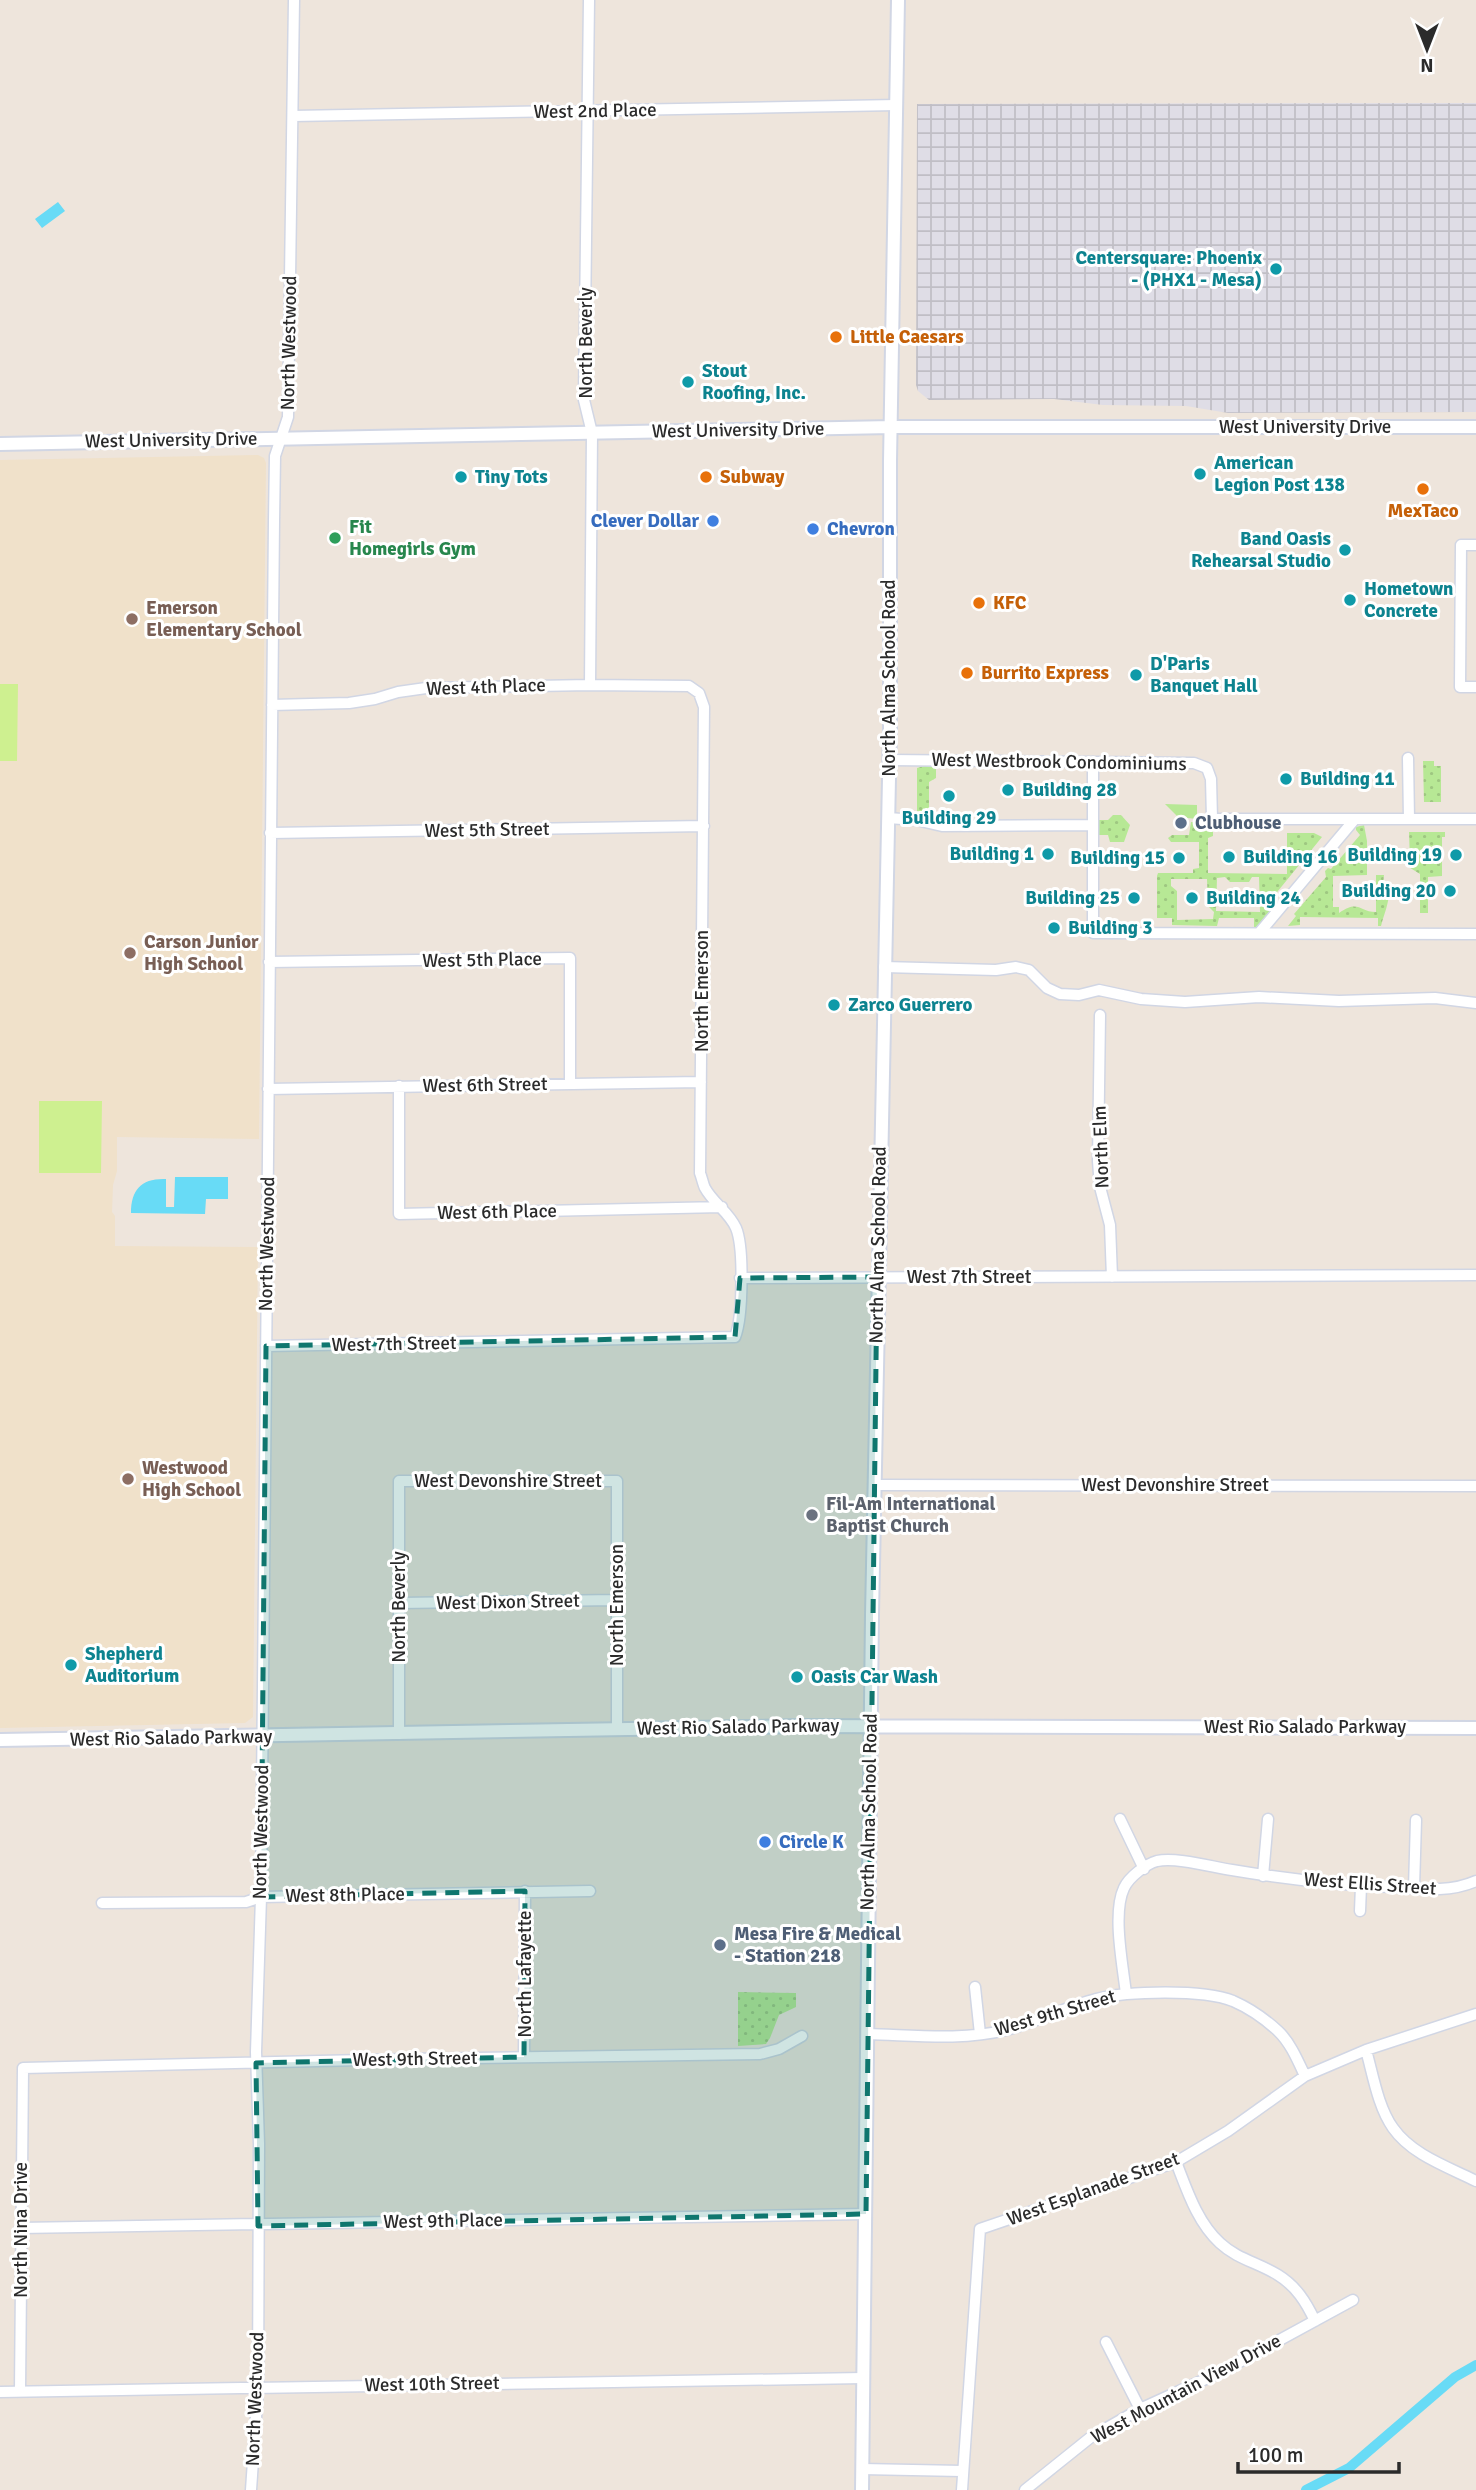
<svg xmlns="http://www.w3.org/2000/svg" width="1476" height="2490" font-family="Signika,sans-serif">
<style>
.industrial{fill:url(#industrial-grid)}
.education{fill:#f0e1ca}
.grass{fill:#b7e895}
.park{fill:url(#park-dots);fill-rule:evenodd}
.pitch{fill:#cef090}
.water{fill:#68dbf6}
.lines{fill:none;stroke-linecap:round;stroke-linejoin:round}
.canal{stroke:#68dbf6;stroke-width:10}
.minor-casing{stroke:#d1d6e4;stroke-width:13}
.secondary-casing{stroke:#d1d6e4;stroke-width:16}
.minor{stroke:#fff;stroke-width:10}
.secondary{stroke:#fff;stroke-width:12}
.marked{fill:#0f766e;fill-opacity:0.2;stroke:#0f766e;stroke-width:5;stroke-dasharray:14 9;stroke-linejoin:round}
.culture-dot{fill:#0f9aa8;stroke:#fff;stroke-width:2.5}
.food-dot{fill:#e8710a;stroke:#fff;stroke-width:2.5}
.shop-dot{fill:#3f7fe0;stroke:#fff;stroke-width:2.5}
.leisure-dot{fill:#2e9e5b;stroke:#fff;stroke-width:2.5}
.education-dot{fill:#8d6e63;stroke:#fff;stroke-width:2.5}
.service-dot{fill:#5c6f8a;stroke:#fff;stroke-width:2.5}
.worship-dot{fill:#6b7280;stroke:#fff;stroke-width:2.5}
.labels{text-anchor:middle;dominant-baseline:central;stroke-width:6;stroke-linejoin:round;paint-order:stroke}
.street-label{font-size:19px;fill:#2b2b2b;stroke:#fff}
.culture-label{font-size:19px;font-weight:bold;fill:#0d838f;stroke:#fff;text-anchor:start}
.food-label{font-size:19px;font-weight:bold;fill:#c56008;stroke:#fff;text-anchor:start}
.shop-label{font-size:19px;font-weight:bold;fill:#366cbe;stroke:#fff;text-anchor:start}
.leisure-label{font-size:19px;font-weight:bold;fill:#27864d;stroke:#fff;text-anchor:start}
.education-label{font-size:19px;font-weight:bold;fill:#785e54;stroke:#fff;text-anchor:start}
.service-label{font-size:19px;font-weight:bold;fill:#4e5e75;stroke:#fff;text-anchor:start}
.worship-label{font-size:19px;font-weight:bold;fill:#5b616d;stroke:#fff;text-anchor:start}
</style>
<defs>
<pattern id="industrial-grid" width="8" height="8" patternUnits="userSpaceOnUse" patternTransform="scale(1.75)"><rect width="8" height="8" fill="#dfdde6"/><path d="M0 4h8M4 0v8" fill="none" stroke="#c0bec5"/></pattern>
<pattern id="park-dots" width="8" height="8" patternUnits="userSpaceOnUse" patternTransform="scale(1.75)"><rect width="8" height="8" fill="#b7e895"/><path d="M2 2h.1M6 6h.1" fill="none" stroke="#9ec781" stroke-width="1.8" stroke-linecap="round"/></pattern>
</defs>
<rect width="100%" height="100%" fill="#eee5dc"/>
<path class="industrial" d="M1476 103V412L1228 413 1186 406 1103 405 1054 399 929 400 918 391 916 385 917 104Z"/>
<path class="education" d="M258 455 264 458 266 463 259 1139 117 1137V1171L113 1185 112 1212 115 1216V1246L258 1247 253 1717 245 1723 0 1728V460Z"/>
<path class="grass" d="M1165 804 1197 805V819L1178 817Z"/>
<path class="park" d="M1423 761H1434V766H1441V802H1424Z
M924 766 936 767V778L929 782V815L917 811V768Z
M1113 815H1121L1130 825 1124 842H1110L1108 835H1098V820H1108Z
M1191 822 1213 823V836L1208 838V873L1287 874V833H1314L1322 837 1265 907 1271 912 1258 927H1254V918H1219L1217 926 1172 925V918H1157V876L1158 873H1193V869L1199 868V842H1171L1168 838 1172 835H1189ZM1225 877 1230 882H1249L1252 877H1259L1260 912 1216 911 1217 878ZM1171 879H1207L1208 906 1214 912 1213 919 1177 920V891L1171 886Z
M1364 825 1367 841V875L1333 876V907H1339V913C1359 899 1359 912 1376 912V875H1384L1383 885 1389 891C1389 904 1384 914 1381 926H1378V918L1300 917V925L1288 926 1296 916 1294 914 1326 877 1325 871 1328 868 1331 869 1360 835 1356 830V827Z
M1409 832H1445V837H1442V876L1428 877V913H1420V874L1407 866 1410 863Z
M738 1992 796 1993V2007L779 2015 770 2038 766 2044 738 2046Z"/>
<path class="pitch" d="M0 684H18L17 761H0Z
M39 1101H102L101 1173H39Z"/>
<path class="water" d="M58 202 65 211 42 228 35 219Z
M175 1177H228V1199H206L205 1214 131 1213C131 1189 142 1178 166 1179V1207H174Z"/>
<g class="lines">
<path class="canal" d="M1306 2490 1349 2468 1455 2377 1476 2365"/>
<g class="minor-casing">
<path id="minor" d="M589 0 584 400 592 433 590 685
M293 116 897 105
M1476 545H1461L1460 687H1476
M1408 758 1409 819
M889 760 1194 763 1207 768 1211 779 1212 819H1476
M1093 762V933L1476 934
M888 818 916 820 942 826 1093 825
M270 833 704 826
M1260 932 1355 819
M269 962 570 958V1084
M884 967 996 970 1016 967 1029 970 1047 988 1060 994 1079 995 1099 990 1141 999 1185 1002 1259 997 1339 1001 1435 998 1476 1003
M1100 1015 1098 1161 1100 1187 1110 1225 1112 1277
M399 1086V1214L722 1207
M268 1089 701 1082
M740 1278 1476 1275
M266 1346 735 1337C743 1317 744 1247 736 1228 729 1212 713 1203 705 1188 703 1184 702 1178 700 1173L704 707 699 693 689 686 590 685 426 688 398 692 375 699 349 703 272 705
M874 1485 1476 1486
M399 1603 616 1600
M399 1734V1481H617V1729
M1120 1819 1144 1869
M1263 1876 1268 1819
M1414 1888 1416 1820
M102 1903 246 1902 261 1897 590 1891
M1360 1911 1361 1886
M975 1987 980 2034
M1126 1994C1123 1966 1112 1913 1124 1888 1129 1877 1146 1864 1157 1861 1177 1857 1212 1867 1232 1870 1285 1879 1338 1885 1392 1887 1421 1889 1449 1893 1476 1881
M868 2034C912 2035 962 2041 1006 2030 1037 2022 1065 2007 1096 1999 1128 1991 1203 1989 1233 2001 1249 2008 1265 2019 1278 2031 1290 2042 1298 2061 1305 2076
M1366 2050C1373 2075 1378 2107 1393 2128 1412 2155 1448 2167 1476 2181
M524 2057 525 1891
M1176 2162C1187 2190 1197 2222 1220 2243 1237 2259 1259 2263 1278 2275 1296 2286 1306 2302 1315 2321
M20 2228 866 2214
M1106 2342 1140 2409
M20 2391 23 2068 406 2059 760 2054 779 2049 802 2036
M0 2392 863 2378
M862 2469 962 2471
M251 2490 258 2388 259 2144 256 2052 261 1897 274 521 275 456 288 417 294 0
M962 2490 980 2229 1176 2162 1228 2131 1305 2076 1366 2050 1476 2014
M1025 2490 1091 2437 1140 2409 1221 2372 1353 2300"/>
</g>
<g class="secondary-casing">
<path id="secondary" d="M0 444 892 427H1476
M0 1740 800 1726 1476 1728
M862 2490 872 1615 890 729V461L898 0"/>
</g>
<use href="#minor" class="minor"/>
<use href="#secondary" class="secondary"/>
</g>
<path class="marked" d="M877 1277 866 2214 258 2226 256 2063 524 2057 525 1891 261 1897 266 1346 735 1337 740 1278Z"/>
<g class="culture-dot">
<circle cx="1276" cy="269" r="7"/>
<circle cx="688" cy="382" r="7"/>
<circle cx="1200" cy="474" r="7"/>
<circle cx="461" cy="477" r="7"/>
<circle cx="1345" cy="550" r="7"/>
<circle cx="1350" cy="600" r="7"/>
<circle cx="1136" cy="675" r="7"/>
<circle cx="1286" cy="779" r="7"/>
<circle cx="1008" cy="790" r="7"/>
<circle cx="949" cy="796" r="7"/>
<circle cx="1048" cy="854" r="7"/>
<circle cx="1456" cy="855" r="7"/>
<circle cx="1229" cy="857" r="7"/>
<circle cx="1179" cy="858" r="7"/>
<circle cx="1450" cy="891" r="7"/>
<circle cx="1134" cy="898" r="7"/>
<circle cx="1192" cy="898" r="7"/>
<circle cx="1054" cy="928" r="7"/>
<circle cx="834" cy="1005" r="7"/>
<circle cx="71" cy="1665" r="7"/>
<circle cx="797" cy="1677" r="7"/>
</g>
<g class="food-dot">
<circle cx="836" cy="337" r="7"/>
<circle cx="706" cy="477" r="7"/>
<circle cx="1423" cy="489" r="7"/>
<circle cx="979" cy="603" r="7"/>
<circle cx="967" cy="673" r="7"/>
</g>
<g class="shop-dot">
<circle cx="713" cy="521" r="7"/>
<circle cx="813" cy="529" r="7"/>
<circle cx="765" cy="1842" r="7"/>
</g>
<circle class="leisure-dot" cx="335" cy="538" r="7"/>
<g class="education-dot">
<circle cx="132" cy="619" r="7"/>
<circle cx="130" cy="953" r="7"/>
<circle cx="128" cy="1479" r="7"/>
</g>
<g class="service-dot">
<circle cx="1181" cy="823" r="7"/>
<circle cx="720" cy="1945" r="7"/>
</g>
<circle class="worship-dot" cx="812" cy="1515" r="7"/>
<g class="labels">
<g class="street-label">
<text transform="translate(595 111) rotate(-1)">West 2nd Place</text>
<text transform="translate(289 343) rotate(-89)">North Westwood</text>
<text transform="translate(586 343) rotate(-90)">North Beverly</text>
<text x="1305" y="427">West University Drive</text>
<text transform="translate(738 430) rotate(-1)">West University Drive</text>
<text transform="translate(171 440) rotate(-1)">West University Drive</text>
<text transform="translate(889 678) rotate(-90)">North Alma School Road</text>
<text transform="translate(486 687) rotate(-2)">West 4th Place</text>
<text transform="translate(1059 762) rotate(1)">West Westbrook Condominiums</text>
<text transform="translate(487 830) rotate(-1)">West 5th Street</text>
<text transform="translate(482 960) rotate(-1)">West 5th Place</text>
<text transform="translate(702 991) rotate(-90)">North Emerson</text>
<text transform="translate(485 1085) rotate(-1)">West 6th Street</text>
<text transform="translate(1101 1147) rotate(-92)">North Elm</text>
<text transform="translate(497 1212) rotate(-1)">West 6th Place</text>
<text transform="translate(267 1244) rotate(-89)">North Westwood</text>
<text transform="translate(878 1245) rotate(-89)">North Alma School Road</text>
<text x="969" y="1277">West 7th Street</text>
<text transform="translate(394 1344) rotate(-1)">West 7th Street</text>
<text x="508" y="1481">West Devonshire Street</text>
<text x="1175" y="1485">West Devonshire Street</text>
<text transform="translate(508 1602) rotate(-1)">West Dixon Street</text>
<text transform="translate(617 1605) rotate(-90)">North Emerson</text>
<text transform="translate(399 1607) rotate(-90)">North Beverly</text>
<text transform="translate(738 1727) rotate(-1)">West Rio Salado Parkway</text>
<text x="1305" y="1727">West Rio Salado Parkway</text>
<text transform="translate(171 1738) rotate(-1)">West Rio Salado Parkway</text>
<text transform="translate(869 1812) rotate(-89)">North Alma School Road</text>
<text transform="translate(261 1832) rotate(-89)">North Westwood</text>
<text transform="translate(1370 1884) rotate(4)">West Ellis Street</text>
<text transform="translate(345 1895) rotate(-1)">West 8th Place</text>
<text transform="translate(525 1974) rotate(-90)">North Lafayette</text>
<text transform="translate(1055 2013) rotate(-16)">West 9th Street</text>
<text transform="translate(415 2059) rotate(-1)">West 9th Street</text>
<text transform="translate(1093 2189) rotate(-20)">West Esplanade Street</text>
<text transform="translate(443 2221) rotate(-1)">West 9th Place</text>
<text transform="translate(21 2230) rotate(-90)">North Nina Drive</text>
<text transform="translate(432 2384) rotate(-1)">West 10th Street</text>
<text transform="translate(1186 2389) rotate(-28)">West Mountain View Drive</text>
<text transform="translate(255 2399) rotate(-88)">North Westwood</text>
</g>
<g class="culture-label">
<text x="1262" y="258" text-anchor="end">Centersquare: Phoenix<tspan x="1262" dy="22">- (PHX1 - Mesa)</tspan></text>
<text x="702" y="371">Stout<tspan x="702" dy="22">Roofing, Inc.</tspan></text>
<text x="1214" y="463">American<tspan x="1214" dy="22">Legion Post 138</tspan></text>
<text x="475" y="477">Tiny Tots</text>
<text x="1331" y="539" text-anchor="end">Band Oasis<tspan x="1331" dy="22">Rehearsal Studio</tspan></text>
<text x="1364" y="589">Hometown<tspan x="1364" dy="22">Concrete</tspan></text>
<text x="1150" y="664">D'Paris<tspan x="1150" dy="22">Banquet Hall</tspan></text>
<text x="1300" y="779">Building 11</text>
<text x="1022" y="790">Building 28</text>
<text x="949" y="818" text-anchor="middle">Building 29</text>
<text x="1034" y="854" text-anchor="end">Building 1</text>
<text x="1442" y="855" text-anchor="end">Building 19</text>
<text x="1243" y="857">Building 16</text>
<text x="1165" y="858" text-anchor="end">Building 15</text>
<text x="1436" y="891" text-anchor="end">Building 20</text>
<text x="1120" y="898" text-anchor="end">Building 25</text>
<text x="1206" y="898">Building 24</text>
<text x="1068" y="928">Building 3</text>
<text x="848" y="1005">Zarco Guerrero</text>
<text x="85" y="1654">Shepherd<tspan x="85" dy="22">Auditorium</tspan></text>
<text x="811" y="1677">Oasis Car Wash</text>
</g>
<g class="food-label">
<text x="850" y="337">Little Caesars</text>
<text x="720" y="477">Subway</text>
<text x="1423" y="511" text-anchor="middle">MexTaco</text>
<text x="993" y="603">KFC</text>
<text x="981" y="673">Burrito Express</text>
</g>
<g class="shop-label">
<text x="699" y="521" text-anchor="end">Clever Dollar</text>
<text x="827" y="529">Chevron</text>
<text x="779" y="1842">Circle K</text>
</g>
<g class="leisure-label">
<text x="349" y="527">Fit<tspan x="349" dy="22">Homegirls Gym</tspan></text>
</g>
<g class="education-label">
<text x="146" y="608">Emerson<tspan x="146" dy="22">Elementary School</tspan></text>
<text x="144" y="942">Carson Junior<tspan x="144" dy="22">High School</tspan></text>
<text x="142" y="1468">Westwood<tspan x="142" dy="22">High School</tspan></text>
</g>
<g class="service-label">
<text x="1195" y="823">Clubhouse</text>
<text x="734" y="1934">Mesa Fire &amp; Medical<tspan x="734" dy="22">- Station 218</tspan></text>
</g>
<g class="worship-label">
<text x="826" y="1504">Fil-Am International<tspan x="826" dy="22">Baptist Church</tspan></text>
</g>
</g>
<g transform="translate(1427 49) rotate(180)" stroke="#ffffff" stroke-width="5" paint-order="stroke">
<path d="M0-5L12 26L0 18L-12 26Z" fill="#2b2b2b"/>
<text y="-10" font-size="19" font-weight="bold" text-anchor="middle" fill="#2b2b2b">N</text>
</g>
<path d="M1238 2462v10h161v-10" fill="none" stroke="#2b2b2b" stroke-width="3.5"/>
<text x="1248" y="2462" font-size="21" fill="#2b2b2b" stroke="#ffffff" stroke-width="5" paint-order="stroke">100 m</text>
</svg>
